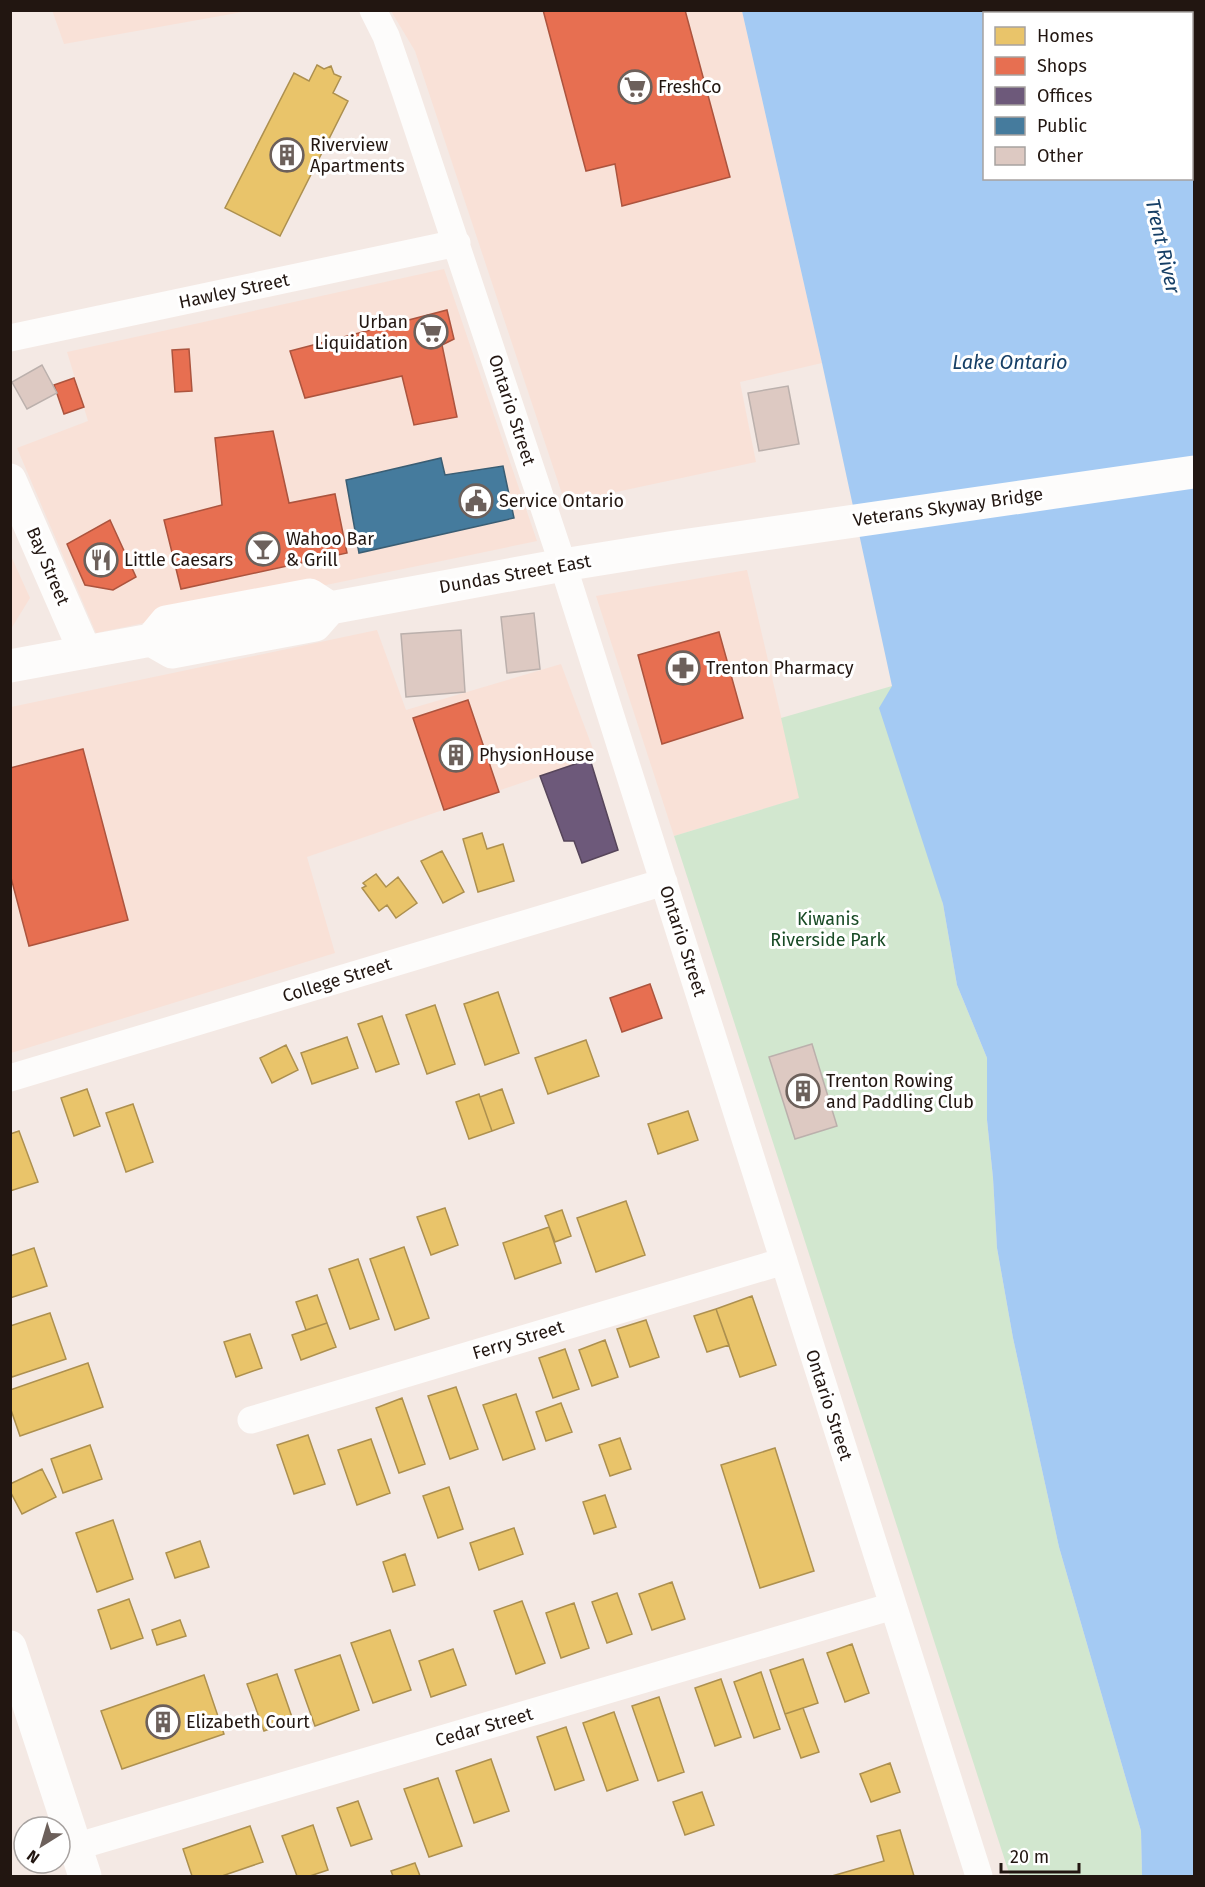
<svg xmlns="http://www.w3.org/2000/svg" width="1205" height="1887" font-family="'Fira Sans',sans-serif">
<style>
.built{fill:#f9e1d7}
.green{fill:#d2e7cf}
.water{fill:#a4caf3;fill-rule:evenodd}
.homes{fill:#e9c46a;stroke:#ad904f;stroke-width:1.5}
.shops{fill:#e76f51;stroke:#ac543e;stroke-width:1.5}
.offices{fill:#6d597a;stroke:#56455a;stroke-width:1.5}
.public{fill:#457b9d;stroke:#3a5d73;stroke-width:1.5}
.building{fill:#ddc9c2;stroke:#bbb0ac;stroke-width:1.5}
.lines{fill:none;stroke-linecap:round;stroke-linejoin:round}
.street{stroke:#fdfcfb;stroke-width:27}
.secondary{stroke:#fdfcfb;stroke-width:33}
.primary{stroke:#fdfcfb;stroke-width:33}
.labels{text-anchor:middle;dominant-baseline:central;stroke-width:6;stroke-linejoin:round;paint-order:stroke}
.poi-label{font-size:18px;fill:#221611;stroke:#fff;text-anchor:start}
.street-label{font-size:18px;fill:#221611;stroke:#fff}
.park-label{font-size:18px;fill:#194b26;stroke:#fff}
.water-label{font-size:20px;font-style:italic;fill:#163f66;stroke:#fff}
</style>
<rect width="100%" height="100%" fill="#f4e9e4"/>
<path class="built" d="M52 10H248V11L64 44Z
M391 11H742L822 363 740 382 756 462 565 503 415 51Z
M444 269 537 541 96 633 17 448 88 421 67 352Z
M11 556 30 598 11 629H10Z
M747 570 800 798 674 836 596 596Z
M377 630 406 710 561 664 596 757 307 857 335 953 11 1053V707Z"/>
<path class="green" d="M892 686 943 904 957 985 987 1058V1120L993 1178 997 1248 1013 1338 1059 1547 1141 1831 1142 1876H1010L674 836 799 798 781 718Z"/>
<path class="water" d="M742 11H1194V1876H1142L1141 1831 1059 1547 1013 1338 997 1248 993 1178 987 1120V1058L957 985 943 904 879 708 892 686 822 363ZM984 14H1192V178H984Z"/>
<path class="homes" d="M317 65 324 69 331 66 334 74 341 77 333 93 348 101 280 236 225 208 294 73 309 81Z
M482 833 487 849 503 844 514 881 478 892 463 839Z
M442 851 464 892 443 903 421 861Z
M376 874 386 887 398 877 417 903 396 918 387 905 379 911 362 888 366 886 363 883Z
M498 992 519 1053 485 1065 464 1004Z
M435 1005 455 1064 427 1074 406 1015Z
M382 1016 399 1064 376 1072 358 1024Z
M347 1037 358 1068 312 1084 301 1053Z
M586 1040 599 1076 548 1094 535 1058Z
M286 1045 298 1070 272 1083 260 1058Z
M87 1089 100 1126 74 1136 61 1098Z
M502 1089 514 1123 492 1131 480 1097Z
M479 1094 492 1131 469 1139 456 1102Z
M133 1104 153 1162 126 1172 106 1113Z
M688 1111 698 1140 658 1154 648 1124Z
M19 1131 38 1182 10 1191V1134Z
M626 1201 645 1255 596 1272 577 1218Z
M445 1208 458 1245 431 1255 417 1217Z
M562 1210 571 1236 555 1242 545 1216Z
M549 1227 561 1263 515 1279 503 1243Z
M404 1247 429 1318 395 1330 370 1259Z
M34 1248 47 1286 10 1298V1256Z
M358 1259 379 1319 350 1329 329 1269Z
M317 1295 327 1323 306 1330 296 1302Z
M752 1296 776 1365 740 1377 716 1309Z
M716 1309 729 1345 707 1352 694 1316Z
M50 1313 66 1359 12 1377 10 1372V1326Z
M646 1320 659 1357 630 1367 617 1329Z
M327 1323 336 1347 301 1360 292 1335Z
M250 1334 262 1368 236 1377 224 1342Z
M605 1340 618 1377 592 1386 579 1350Z
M565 1349 579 1389 553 1398 539 1358Z
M88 1363 103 1407 20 1436 10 1407V1390Z
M456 1387 478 1449 450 1459 428 1396Z
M516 1394 535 1449 503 1460 483 1405Z
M402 1398 425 1464 399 1473 376 1408Z
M561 1403 572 1432 546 1441 536 1412Z
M308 1435 325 1484 294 1494 277 1445Z
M620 1438 631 1469 610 1476 599 1445Z
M371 1439 390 1493 357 1505 338 1450Z
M90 1445 102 1479 63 1493 51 1459Z
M775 1448 814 1571 760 1588 721 1465Z
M42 1469 56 1497 22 1514 10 1491V1484Z
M449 1487 463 1529 438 1538 423 1496Z
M605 1495 616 1527 594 1534 583 1502Z
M113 1520 133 1579 97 1592 76 1533Z
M514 1528 523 1554 479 1570 470 1543Z
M200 1541 209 1567 175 1578 166 1553Z
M405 1554 415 1585 393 1592 383 1562Z
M672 1582 685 1619 652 1630 639 1594Z
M617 1593 632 1634 607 1643 592 1602Z
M129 1599 143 1638 111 1649 98 1610Z
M522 1601 545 1663 516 1674 494 1611Z
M574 1603 589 1648 561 1658 546 1613Z
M180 1620 186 1636 157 1645 152 1630Z
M390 1630 411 1690 373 1703 351 1643Z
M852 1644 869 1693 845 1702 827 1653Z
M453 1649 466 1685 431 1697 419 1661Z
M340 1655 359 1710 315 1726 295 1670Z
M803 1659 818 1703 785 1714 770 1670Z
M761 1672 780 1729 754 1738 734 1682Z
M277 1674 293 1720 264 1731 247 1684Z
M204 1675 224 1734 122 1769 101 1711Z
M721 1679 741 1737 715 1746 695 1688Z
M659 1697 684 1772 658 1781 632 1706Z
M803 1708 819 1752 801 1758 785 1714Z
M614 1712 638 1780 607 1791 583 1723Z
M566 1727 584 1780 555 1790 537 1737Z
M491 1759 509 1811 474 1823 456 1771Z
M890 1763 900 1792 871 1802 860 1774Z
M438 1778 462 1846 429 1857 404 1789Z
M702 1792 714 1825 685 1835 673 1802Z
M358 1801 372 1839 351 1846 337 1808Z
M313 1825 328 1870 310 1876H297L282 1836Z
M250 1826 263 1862 222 1876H192L183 1849Z
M900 1830 914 1876H832L884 1861 877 1836Z
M415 1863 420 1876H393L391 1871Z"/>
<path class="shops" d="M543 10H685L730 177 622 206 615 164 586 171Z
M447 310 454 339 442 345 457 417 414 425 402 376 305 398 290 351Z
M189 349 192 391 175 392 172 350Z
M74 378 84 407 64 414 54 385Z
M273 431 289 503 335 494 347 553 181 589 164 520 222 505 215 438Z
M110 520 136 577 113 590 85 585 67 544Z
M719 632 743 718 662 744 638 655Z
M468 700 499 792 444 810 413 718Z
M83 749 128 920 29 946 10 874V768Z
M650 984 662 1018 622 1032 610 998Z"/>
<path class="offices" d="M590 759 618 850 582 863 574 841H564L540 776Z"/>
<path class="public" d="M441 458 445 475 503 466 514 518 359 553 346 480Z"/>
<path class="building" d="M42 365 57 393 27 409 12 382Z
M788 386 799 444 759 451 748 393Z
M534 613 540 669 507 673 501 617Z
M461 630 465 692 406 697 401 634Z
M812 1044 837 1126 795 1139 769 1057Z"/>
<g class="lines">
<path class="street" d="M373 10 386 36 405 91 563 565 979 1876
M10 338 457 243
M10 1078 664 882
M251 1420 784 1261
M75 1847 893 1606"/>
<path class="secondary" d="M10 480 85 652
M10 1647 85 1876"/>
<path class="primary" d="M151 640 172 652 315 625 330 608 563 565 675 547 1194 472
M10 666 151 640 166 622 310 595 330 608"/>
</g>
<defs>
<g id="supermarket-ring" transform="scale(1.725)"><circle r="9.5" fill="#fff" stroke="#6c605b" stroke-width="1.5"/><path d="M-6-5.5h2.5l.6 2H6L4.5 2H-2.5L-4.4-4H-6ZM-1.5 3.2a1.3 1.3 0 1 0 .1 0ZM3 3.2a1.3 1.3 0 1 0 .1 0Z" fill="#6c605b"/></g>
<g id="building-ring" transform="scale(1.725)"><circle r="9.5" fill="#fff" stroke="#6c605b" stroke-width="1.5"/><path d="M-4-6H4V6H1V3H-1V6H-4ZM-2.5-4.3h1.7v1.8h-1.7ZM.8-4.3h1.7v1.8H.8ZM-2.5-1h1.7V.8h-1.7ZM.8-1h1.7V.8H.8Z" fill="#6c605b"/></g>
<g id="civic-ring" transform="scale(1.725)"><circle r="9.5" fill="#fff" stroke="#6c605b" stroke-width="1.5"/><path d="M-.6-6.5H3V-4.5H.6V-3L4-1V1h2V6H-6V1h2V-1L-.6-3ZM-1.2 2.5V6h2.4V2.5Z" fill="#6c605b"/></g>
<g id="bar-ring" transform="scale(1.725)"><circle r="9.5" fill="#fff" stroke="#6c605b" stroke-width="1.5"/><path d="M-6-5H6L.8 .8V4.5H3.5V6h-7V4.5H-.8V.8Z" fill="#6c605b"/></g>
<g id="restaurant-ring" transform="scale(1.725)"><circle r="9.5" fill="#fff" stroke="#6c605b" stroke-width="1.5"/><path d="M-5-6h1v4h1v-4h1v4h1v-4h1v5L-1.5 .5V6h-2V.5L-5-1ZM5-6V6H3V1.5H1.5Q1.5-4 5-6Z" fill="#6c605b"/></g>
<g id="pharmacy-ring" transform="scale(1.725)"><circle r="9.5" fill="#fff" stroke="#6c605b" stroke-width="1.5"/><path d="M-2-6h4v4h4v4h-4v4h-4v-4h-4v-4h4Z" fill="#6c605b"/></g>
</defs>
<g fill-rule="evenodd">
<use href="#supermarket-ring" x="635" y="87"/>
<use href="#building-ring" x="287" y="155"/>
<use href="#supermarket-ring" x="431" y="332"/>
<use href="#civic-ring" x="476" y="501"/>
<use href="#bar-ring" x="263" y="549"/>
<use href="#restaurant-ring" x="101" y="560"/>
<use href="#pharmacy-ring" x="683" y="668"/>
<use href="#building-ring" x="456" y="755"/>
<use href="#building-ring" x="803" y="1091"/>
<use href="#building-ring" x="163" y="1722"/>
</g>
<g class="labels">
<g class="poi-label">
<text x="658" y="87">FreshCo</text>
<text x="310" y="145">Riverview<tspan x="310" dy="21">Apartments</tspan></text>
<text x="408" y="322" text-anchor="end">Urban<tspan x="408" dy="21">Liquidation</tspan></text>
<text x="499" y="501">Service Ontario</text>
<text x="286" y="539">Wahoo Bar<tspan x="286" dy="21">&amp; Grill</tspan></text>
<text x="124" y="560">Little Caesars</text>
<text x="706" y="668">Trenton Pharmacy</text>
<text x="479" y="755">PhysionHouse</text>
<text x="826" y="1081">Trenton Rowing<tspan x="826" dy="21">and Paddling Club</tspan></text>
<text x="186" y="1722">Elizabeth Court</text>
</g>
<g class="street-label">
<text transform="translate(234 291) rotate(-12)">Hawley Street</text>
<text transform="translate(512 410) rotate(72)">Ontario Street</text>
<text transform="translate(948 507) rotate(-8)">Veterans Skyway Bridge</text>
<text transform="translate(48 566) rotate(67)">Bay Street</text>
<text transform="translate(515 574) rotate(-10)">Dundas Street East</text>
<text transform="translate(683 941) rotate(72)">Ontario Street</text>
<text transform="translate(337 980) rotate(-17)">College Street</text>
<text transform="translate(518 1340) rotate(-17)">Ferry Street</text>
<text transform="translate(829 1405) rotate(72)">Ontario Street</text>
<text transform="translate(484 1727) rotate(-16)">Cedar Street</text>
</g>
<g class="park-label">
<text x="828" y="919">Kiwanis<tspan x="828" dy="21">Riverside Park</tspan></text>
</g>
<g class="water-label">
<text transform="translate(1163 246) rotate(77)">Trent River</text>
<text x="1010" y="362">Lake Ontario</text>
</g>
</g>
<rect width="1205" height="1887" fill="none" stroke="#221611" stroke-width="24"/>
<rect x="983" y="12" width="210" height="168" fill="#ffffff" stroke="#a7a2a0" stroke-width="1.5"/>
<rect x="995" y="27" width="30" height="18" fill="#e9c46a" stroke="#a7a2a0" stroke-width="1.5"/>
<text x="1037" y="42" font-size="18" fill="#221611">Homes</text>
<rect x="995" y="57" width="30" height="18" fill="#e76f51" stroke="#a7a2a0" stroke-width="1.5"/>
<text x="1037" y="72" font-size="18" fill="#221611">Shops</text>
<rect x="995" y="87" width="30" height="18" fill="#6d597a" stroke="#a7a2a0" stroke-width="1.5"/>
<text x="1037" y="102" font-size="18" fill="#221611">Offices</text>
<rect x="995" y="117" width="30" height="18" fill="#457b9d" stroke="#a7a2a0" stroke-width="1.5"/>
<text x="1037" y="132" font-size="18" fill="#221611">Public</text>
<rect x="995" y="147" width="30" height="18" fill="#ddc9c2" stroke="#a7a2a0" stroke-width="1.5"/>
<text x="1037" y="162" font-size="18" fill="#221611">Other</text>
<g transform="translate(42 1845) rotate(217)"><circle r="28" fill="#ffffff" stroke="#a7a2a0" stroke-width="1.5"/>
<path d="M0-4.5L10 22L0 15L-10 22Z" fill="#6c605b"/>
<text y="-9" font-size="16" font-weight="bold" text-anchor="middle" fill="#221611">N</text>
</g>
<path d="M1001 1863v9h78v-9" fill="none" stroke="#221611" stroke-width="3"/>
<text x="1010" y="1863" font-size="18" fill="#221611" stroke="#ffffff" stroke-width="4.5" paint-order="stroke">20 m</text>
</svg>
